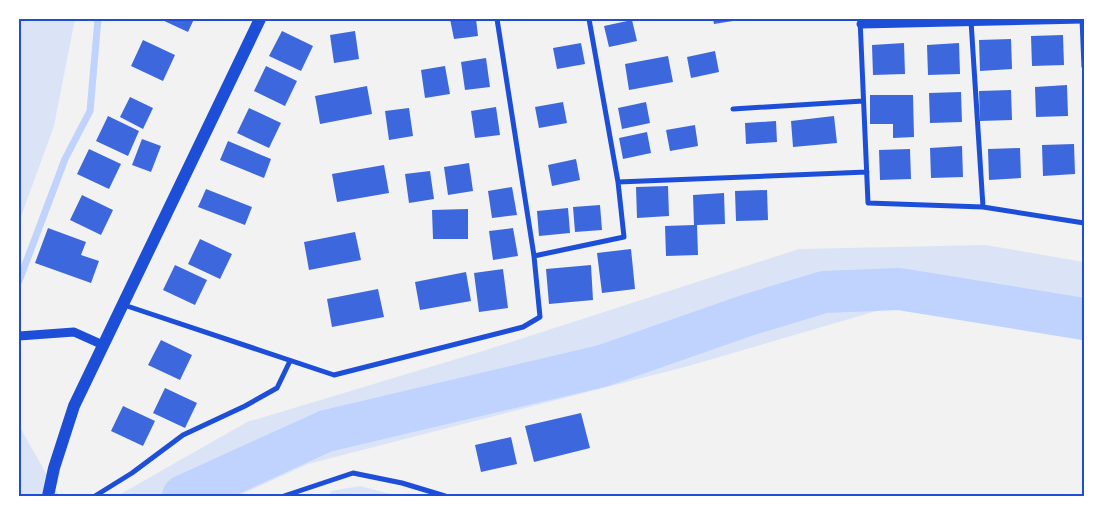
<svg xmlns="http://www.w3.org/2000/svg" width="1103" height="515" font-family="'Source Serif 4',serif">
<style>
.green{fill:#dbe4f7}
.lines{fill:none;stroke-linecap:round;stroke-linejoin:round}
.stream{stroke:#bfd3fe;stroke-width:7}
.river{stroke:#bfd3fe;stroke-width:42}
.building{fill:#3d67dc}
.minor{stroke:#1d4ed8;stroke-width:5}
.tertiary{stroke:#1d4ed8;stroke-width:9}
.primary{stroke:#1d4ed8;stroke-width:12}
.neatline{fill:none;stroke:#1d4ed8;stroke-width:2}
</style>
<rect width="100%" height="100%" fill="#f2f2f2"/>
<path class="green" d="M19 19H75L54 126 19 222Z
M986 245 1084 262V340L904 303 685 367 308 464 238 496H117L247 422 483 351 799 249Z
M19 428 21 429 59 496H19Z
M360 486 399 496H330L331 491Z"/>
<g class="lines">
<path class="stream" d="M19 281 65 159 90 111 98 19"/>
<path class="river" d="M183 496 326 431 602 366 748 315 824 292 899 289 1084 319"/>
</g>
<path class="building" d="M160 19H194L188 32Z
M450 19H476L478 36 454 39Z
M713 19H739V20L714 24Z
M632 20 637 41 609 47 604 26Z
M282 31 313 46 301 71 269 56Z
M355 31 359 59 334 63 330 35Z
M1063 35 1064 65 1032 66 1031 36Z
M1011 39 1012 69 980 71 979 40Z
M143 40 175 55 163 81 131 66Z
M581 43 585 64 557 69 553 48Z
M904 43 905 74 873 75 872 45Z
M959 43 960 74 928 75 927 45Z
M715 51 719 72 691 78 687 57Z
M668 56 673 82 629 90 625 64Z
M486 58 490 87 465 90 461 62Z
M266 66 297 81 285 106 254 91Z
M445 66 450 94 425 98 421 70Z
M1067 85 1068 116 1036 117 1035 87Z
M367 86 372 114 320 124 315 96Z
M1011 90 1012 120 980 121 979 91Z
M961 92 962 122 930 123 929 93Z
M870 95H913L914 137 893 138V124H870Z
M130 97 153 108 143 129 120 117Z
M563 102 567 123 539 128 535 107Z
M646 102 650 123 622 129 618 108Z
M496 107 500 135 475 138 471 111Z
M249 108 281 123 269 148 237 133Z
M409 108 413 136 389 140 385 111Z
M108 116 139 131 128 156 96 141Z
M834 116 837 143 793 147 791 121Z
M776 121 777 142 746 144 745 123Z
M695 125 698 146 670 151 666 130Z
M647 132 651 153 623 159 619 138Z
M142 139 161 146 151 172 132 165Z
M228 141 271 159 264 178 220 160Z
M1074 144 1075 174 1043 176 1042 145Z
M962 146 963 177 931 178 930 148Z
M1020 148 1021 178 989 180 988 149Z
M89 149 121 164 109 189 77 174Z
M910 149 911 179 880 180 879 150Z
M576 159 580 180 552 186 548 165Z
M469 163 473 191 448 195 444 167Z
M384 165 389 193 337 202 332 174Z
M430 171 434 199 409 203 405 174Z
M668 186 669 216 637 218 636 187Z
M512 187 517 215 492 218 488 191Z
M206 189 252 207 245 225 198 207Z
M767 190 768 220 736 221 735 191Z
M724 193 725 224 697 225 698 255 666 256 665 226 694 225 693 195Z
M82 195 113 210 101 235 70 220Z
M600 205 602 230 575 232 573 207Z
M568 208 570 233 539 236 537 211Z
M468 209V239H433L432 210Z
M48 228 86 242 81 255 99 261 91 283 35 263Z
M513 228 518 256 493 260 489 231Z
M355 232 361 260 309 270 304 242Z
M200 239 232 254 220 279 188 264Z
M631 249 635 289 602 293 597 253Z
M175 265 207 280 195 305 163 290Z
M591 265 593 300 549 304 546 269Z
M503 269 508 308 479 312 474 273Z
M466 272 471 301 420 310 415 282Z
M378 289 384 317 332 327 327 299Z
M161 340 192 355 180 380 148 365Z
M165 388 197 403 185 428 153 413Z
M123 406 155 421 143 446 111 431Z
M581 413 590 448 534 462 525 426Z
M511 437 517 464 481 472 475 445Z"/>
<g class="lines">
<path class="minor" d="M860 19 868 203 983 207 1084 223
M1082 19 1084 67
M971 21 983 207
M733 109 863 101
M618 182 867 172
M534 256 624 237 618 182 589 19
M124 305 334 375 523 327 540 317 534 256 497 19
M95 496 132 473 183 435 245 406 277 388 290 361
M284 496 353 473 402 483 445 496"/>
<path class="tertiary" d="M861 24 1083 19
M19 336 74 332 103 345"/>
<path class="primary" d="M48 496 54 468 74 406 260 19"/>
</g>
<rect width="1103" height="515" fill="none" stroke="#ffffff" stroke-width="40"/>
<rect x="20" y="20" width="1063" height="475" class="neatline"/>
</svg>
